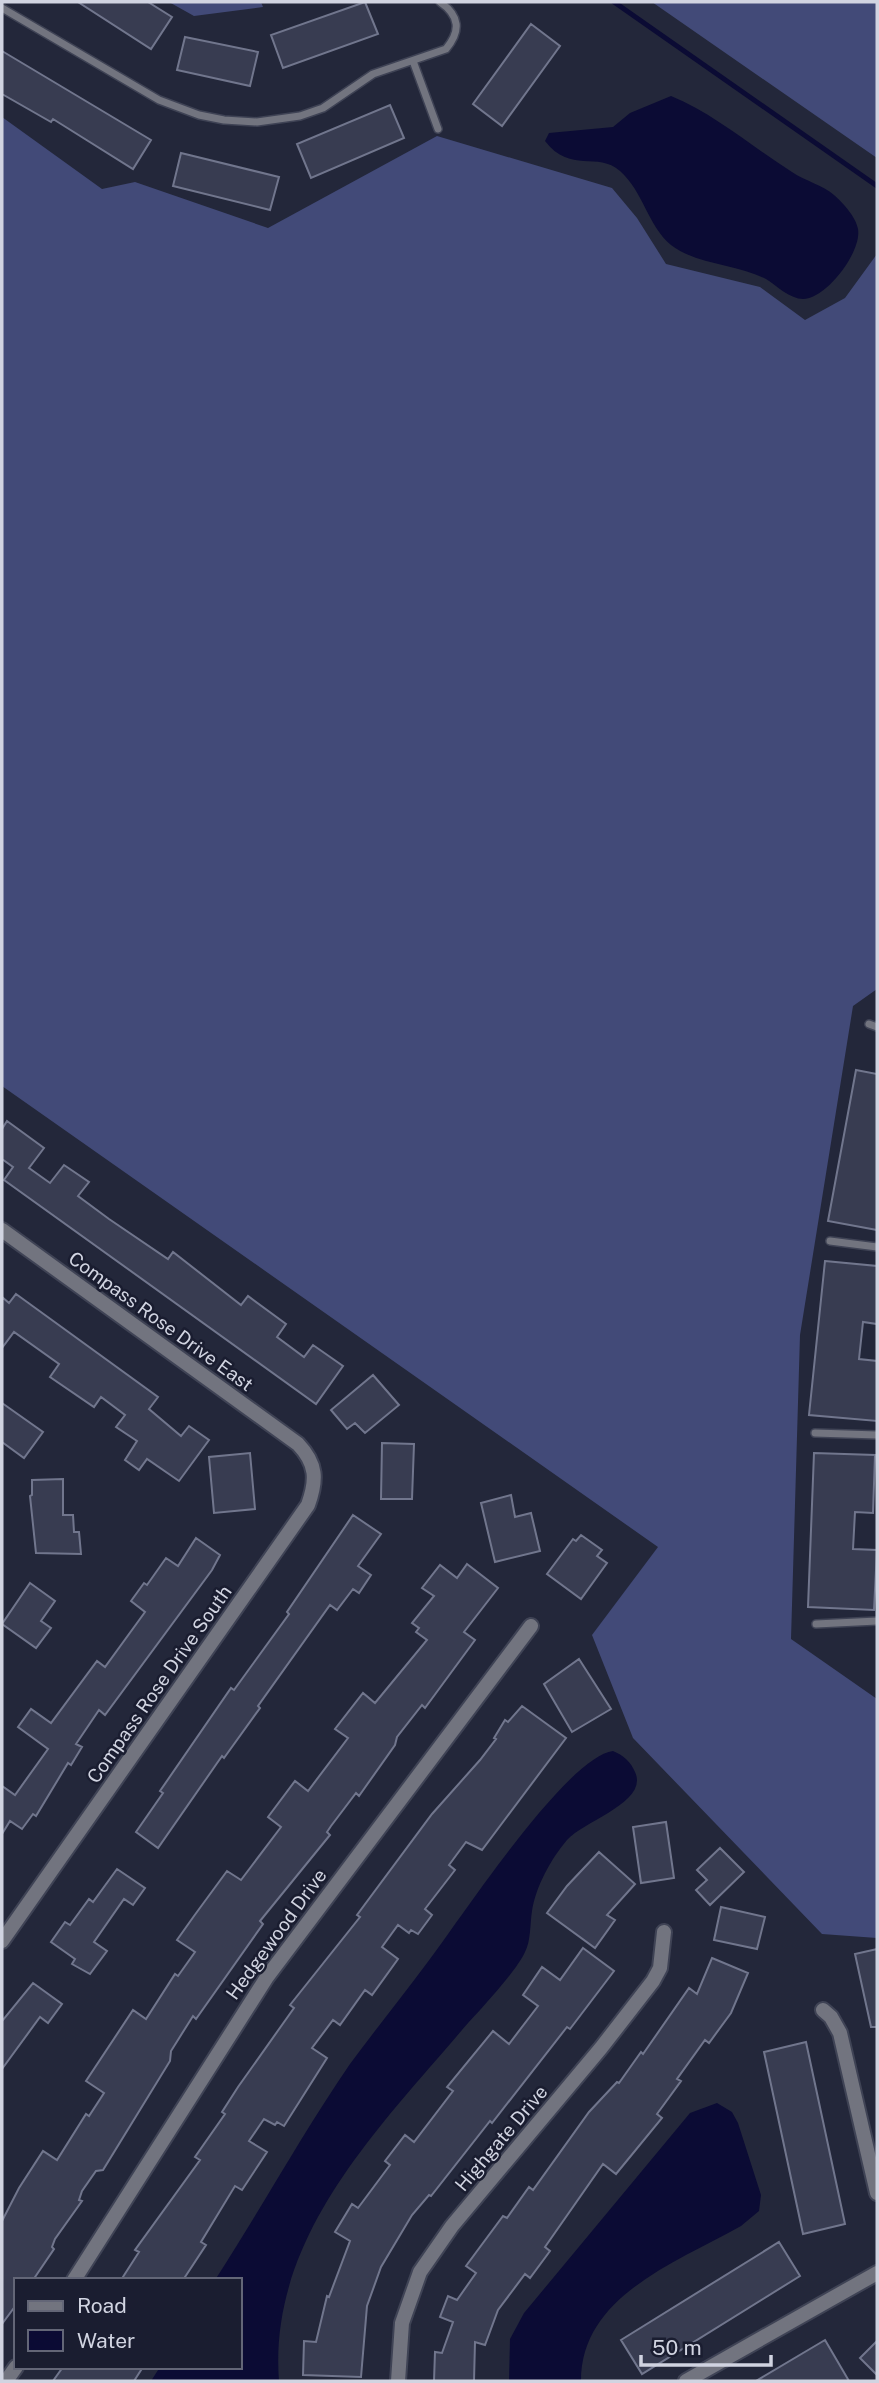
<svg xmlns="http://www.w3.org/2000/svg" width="879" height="2383" font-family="'Public Sans',sans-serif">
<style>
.forest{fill:#424a78}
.water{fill:#0b0b34}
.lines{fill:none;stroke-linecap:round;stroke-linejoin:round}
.stream{stroke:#0b0b34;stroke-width:5}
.building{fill:#383c51;stroke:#71768d;stroke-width:2}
.service-casing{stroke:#3f4355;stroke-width:10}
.minor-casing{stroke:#3f4355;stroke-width:18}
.service{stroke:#72747f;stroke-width:7}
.minor{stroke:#72747f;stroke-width:14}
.labels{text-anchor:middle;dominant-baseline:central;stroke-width:5;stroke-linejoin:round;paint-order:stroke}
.street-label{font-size:19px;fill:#d1d4e1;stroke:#1a1d30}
</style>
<rect width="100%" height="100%" fill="#23273a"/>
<path class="forest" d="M169 2H261L263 7 194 16Z
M652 2H877V158Z
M2 117 102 189 135 182 268 228 437 136 612 188 637 218 666 264 760 287 805 320 845 298 877 254V989L853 1006 800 1335 791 1639 877 1699V1938L822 1934 633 1738 592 1635 658 1547 2 1086Z"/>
<path class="water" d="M671 96C715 114 752 147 792 172 805 181 823 185 834 195 843 203 856 217 858 229 862 252 826 299 803 299 790 299 777 286 766 279 737 264 697 265 671 245 648 226 643 191 620 171 598 151 570 174 545 141L549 133 613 127 630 113Z
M613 1751C623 1755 631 1762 635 1772 649 1802 585 1820 567 1840 551 1859 536 1886 532 1911 530 1923 531 1941 525 1952 516 1972 478 2012 462 2030 377 2130 268 2238 279 2381H151L160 2367H240V2280H215C261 2209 302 2134 350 2064 375 2030 402 1997 427 1963 459 1921 566 1757 613 1751Z
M717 2103 732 2112 738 2123 761 2195 759 2211 741 2226C678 2262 581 2295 581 2381H509L510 2339 524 2313 690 2113Z"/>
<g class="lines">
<path class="stream" d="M614 2 877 186"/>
</g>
<path class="building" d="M78 2H148L172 17 151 49Z
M365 2 378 34 283 68 271 35Z
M531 24 560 46 502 126 473 104Z
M185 37 258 52 250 86 177 70Z
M2 51 151 140 133 169 53 119 51 122 2 94Z
M390 105 404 138 311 178 297 144Z
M181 153 279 177 270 210 173 186Z
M856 1070 877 1074V1230L828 1221Z
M7 1121 44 1148 29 1168 50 1183 64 1165 89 1182 78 1196 109 1219 168 1259 173 1252 241 1305 248 1296 286 1324 277 1337 304 1357 313 1345 343 1366 316 1404 4 1180 13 1167 2 1159V1129Z
M825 1261 877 1266V1324L863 1322 859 1359 877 1361V1421L809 1415Z
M16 1294 158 1397 149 1409 181 1436 189 1426 209 1440 179 1481 147 1459 139 1470 125 1460 137 1441 116 1427 125 1415 101 1397 94 1407 50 1377 59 1364 14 1332 2 1348V1297L9 1303Z
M373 1375 399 1405 365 1433 355 1423 347 1429 331 1410Z
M2 1403 43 1432 24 1458 2 1442Z
M382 1443 414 1444 412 1499H381Z
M250 1453 255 1509 214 1513 209 1457Z
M814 1453 875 1455 873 1513 855 1512 853 1549 877 1550 874 1610 808 1607Z
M63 1479V1515H73L74 1532H79L81 1554 36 1553 30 1496 32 1495V1480Z
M511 1495 515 1517 531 1513 540 1551 495 1562 481 1503Z
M353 1515 381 1534 358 1566 371 1575 359 1593 353 1589 337 1610 330 1605 258 1706 260 1708 224 1758 222 1756 158 1848 136 1832 163 1793 160 1791 231 1688 234 1690 289 1614 287 1612Z
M581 1535 602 1550 597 1556 607 1563 581 1599 547 1574 573 1539 576 1541Z
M196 1538 220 1555 212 1570 105 1715 99 1710 76 1744 82 1747 71 1765 68 1763 36 1816 33 1814 22 1829 10 1821 2 1834V1786L15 1795 48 1749 18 1727 31 1709 51 1723 97 1661 105 1667 145 1612 131 1601 144 1583 147 1585 166 1558 178 1566Z
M467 1564 498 1588 464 1632 475 1640 425 1708 422 1705 397 1737 395 1745 359 1796 356 1793 331 1826 327 1832 330 1835 260 1921 263 1924 196 2019 193 2016 171 2051 170 2061 103 2170 96 2171 82 2191 79 2200 82 2201 55 2239 52 2247 54 2249 33 2280H16V2305L2 2324V2221L19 2188 43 2151 57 2160 86 2114 89 2116 104 2093 86 2081 133 2010 146 2019 175 1974 178 1976 195 1952 177 1940 194 1916 227 1871 241 1880 281 1827 268 1817 295 1781 308 1791 348 1738 335 1729 363 1693 375 1703 427 1640 416 1632 419 1628 412 1623 434 1596 422 1588 440 1565 457 1578Z
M30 1583 55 1601 41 1621 51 1628 36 1648 2 1624Z
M579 1659 611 1709 572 1732 544 1684Z
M522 1706 566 1738 482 1850 466 1842 449 1865 455 1870 425 1909 432 1915 418 1934 411 1930 409 1933 398 1925 382 1947 398 1959 372 1995 365 1990 340 2025 333 2020 312 2048 327 2058 284 2126 277 2122 275 2125 264 2119 249 2141 267 2152 242 2190 235 2186 201 2242 206 2245 183 2280H121L139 2252 135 2250 200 2160 195 2157 225 2114 222 2112 238 2087 294 2008 290 2005 360 1917 357 1915 432 1814 480 1760 496 1739 494 1738 505 1720 508 1722Z
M666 1822 674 1878 641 1883 633 1827Z
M720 1848 744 1872 710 1905 696 1890 707 1880 697 1870Z
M599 1852 635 1884 607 1915 615 1920 595 1948 547 1913 567 1886Z
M117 1869 145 1888 133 1905 124 1899 94 1942 107 1951 90 1974 72 1964 75 1959 51 1942 65 1922 70 1925 89 1899 93 1902Z
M721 1907 765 1917 757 1949 714 1940Z
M583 1948 614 1971 570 2029 567 2027 492 2123 490 2121 431 2196 429 2195 412 2215 381 2267 367 2306 361 2377 303 2375 304 2341 316 2342 327 2296 329 2297 350 2241 335 2232 352 2204 358 2208 390 2165 385 2161 405 2135 414 2142 453 2091 447 2087 493 2031 509 2044 538 2006 523 1995 542 1967 560 1980Z
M877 1949V2027H871L855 1954Z
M712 1958 748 1973 731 2013 709 2043 705 2040 677 2079 681 2081 657 2114 662 2118 616 2174 603 2164 545 2247 550 2251 530 2278 525 2274 498 2310 485 2345 475 2342 474 2381H434L435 2352 442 2353 453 2322 440 2317 448 2296 457 2300 476 2273 466 2266 503 2216 507 2218 529 2187 533 2190 589 2112 617 2082 619 2083 641 2052 643 2054 689 1988 697 1994Z
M33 1983 62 2004 48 2023 40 2017 2 2069V2021Z
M806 2042 845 2224 803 2234 764 2052Z
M779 2242 800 2276 642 2374 621 2340Z
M825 2340 849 2381H756Z
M877 2341V2375L860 2358Z
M63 2367H143L134 2381H53Z"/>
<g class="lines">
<g class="service-casing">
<path id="service" d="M2 8 159 100 199 115 224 120 257 122 300 116 323 108 373 74 446 49C461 31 460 16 440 2
M413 61 438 129
M869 1024 877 1027
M830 1241 877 1247
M815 1433 877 1435
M816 1624 877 1621"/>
</g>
<g class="minor-casing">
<path id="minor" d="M2 1230 298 1444C317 1464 317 1480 308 1505L2 1941
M823 2010 831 2017 840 2033 877 2193
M74 2280 267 1977 531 1626
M6 2381 16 2367
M398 2381 402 2323 420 2272 452 2226 601 2048 653 1981 660 1968 664 1932
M686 2381 877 2273"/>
</g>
<use href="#service" class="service"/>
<use href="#minor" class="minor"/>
</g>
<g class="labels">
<g class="street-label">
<text transform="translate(161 1321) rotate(36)">Compass Rose Drive East</text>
<text transform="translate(159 1684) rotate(-55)">Compass Rose Drive South</text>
<text transform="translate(276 1934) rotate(-54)">Hedgewood Drive</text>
<text transform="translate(501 2138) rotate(-50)">Highgate Drive</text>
</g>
</g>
<rect width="879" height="2383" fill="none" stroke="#d1d4e1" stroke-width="7"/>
<rect x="14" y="2278" width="228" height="91" fill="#1a1d30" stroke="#636677" stroke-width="2"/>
<rect x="28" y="2301" width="35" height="10" fill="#72747f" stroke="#636677" stroke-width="2"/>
<text x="77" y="2313" font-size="21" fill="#d1d4e1">Road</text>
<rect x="28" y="2330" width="35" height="21" fill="#0b0b34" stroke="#636677" stroke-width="2"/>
<text x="77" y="2348" font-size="21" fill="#d1d4e1">Water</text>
<path d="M641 2355v10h130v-10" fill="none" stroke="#d1d4e1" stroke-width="3.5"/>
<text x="652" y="2355" font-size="21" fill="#d1d4e1" stroke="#1a1d30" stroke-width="5" paint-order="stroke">50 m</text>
</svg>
